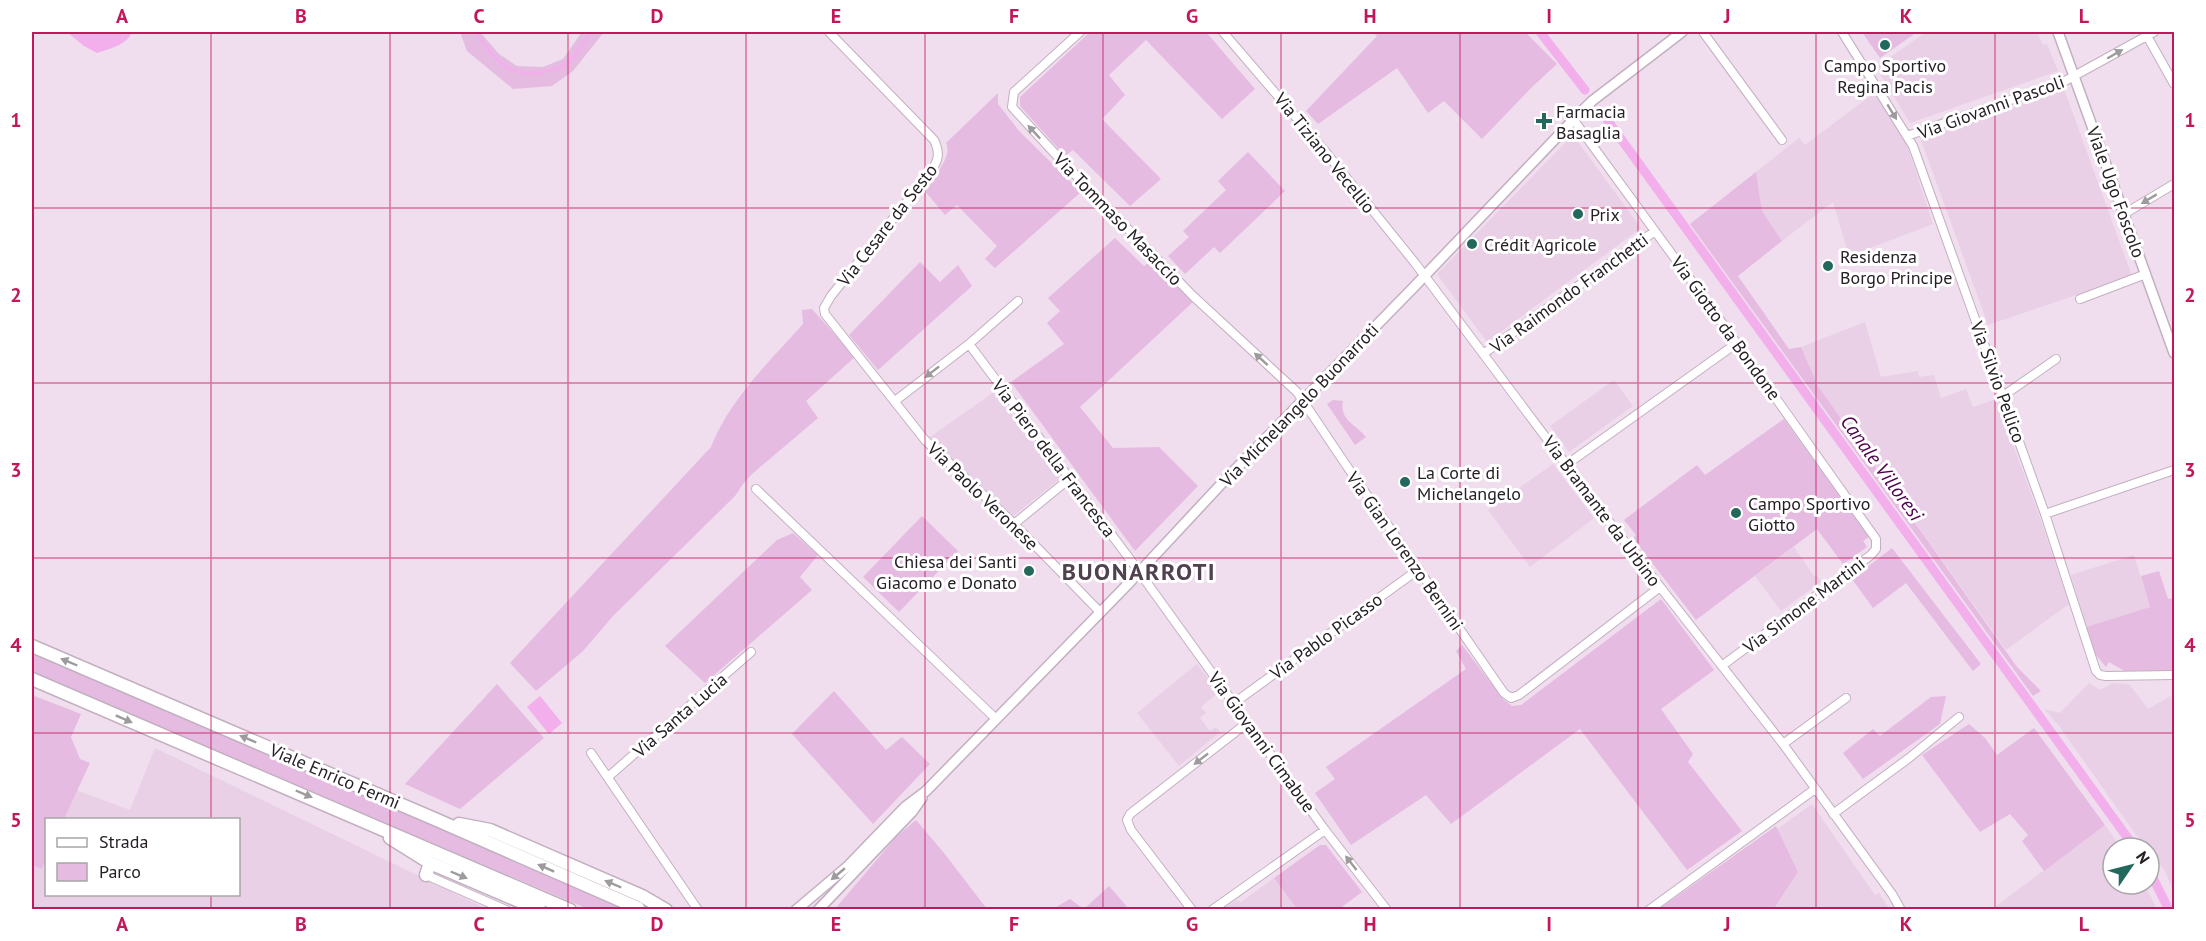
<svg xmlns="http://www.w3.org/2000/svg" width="2206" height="941" font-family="'PT Sans',sans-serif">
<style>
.built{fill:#e9d0e6}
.green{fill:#e5bbe1}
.water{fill:#f2afec}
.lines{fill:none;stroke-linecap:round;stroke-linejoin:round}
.stream{stroke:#f2afec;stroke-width:3}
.canal{stroke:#f2afec;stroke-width:9}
.minor-casing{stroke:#c2b0c0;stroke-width:10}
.tertiary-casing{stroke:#c2b0c0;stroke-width:12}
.primary-casing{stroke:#c2b0c0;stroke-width:15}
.minor{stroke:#fff;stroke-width:8}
.tertiary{stroke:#fff;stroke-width:9}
.primary{stroke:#fff;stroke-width:12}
.oneway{fill:#9d9b9d}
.grid{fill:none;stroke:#c2185b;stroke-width:1.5;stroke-opacity:0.55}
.poi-dot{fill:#22685c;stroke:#fff;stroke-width:2}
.labels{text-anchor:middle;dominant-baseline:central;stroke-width:6;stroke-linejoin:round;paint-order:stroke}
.poi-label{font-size:18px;fill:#262026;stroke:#fff;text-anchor:start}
.street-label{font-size:18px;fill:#262026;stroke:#fff}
.water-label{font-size:20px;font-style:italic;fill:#4f004e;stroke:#fff}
.district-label{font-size:24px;font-weight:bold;letter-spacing:1.5px;fill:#50414f;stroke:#fff}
.neatline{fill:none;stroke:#c2185b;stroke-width:2}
.grid-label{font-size:20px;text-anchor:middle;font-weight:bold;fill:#c2185b}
</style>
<rect width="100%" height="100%" fill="#f0ddee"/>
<path class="built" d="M1926 32H2037L2043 45 2047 44 2058 71 1910 123 1876 67Z
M2064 89 2132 276 1988 325 1921 140Z
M1874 93 1907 145 1933 224 1849 256 1833 202 1782 241 1762 211 1756 172 1799 138 1805 145Z
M1573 135 1641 228 1487 342 1437 274Z
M1865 322 1881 377 1918 371 1919 377 1934 375 1941 398 1966 389 1973 407 1996 399 2039 515 2069 604 2006 650 1818 386 1801 347Z
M1614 380 1633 406 1569 452 1550 426Z
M994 392 1061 478 1012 517 930 437Z
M1553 464 1594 518 1530 567 1488 510Z
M1794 547 1814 576 1817 575 1821 582 1781 611 1755 576Z
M2134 555 2150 607 2086 627 2071 575Z
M1197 664 1219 692 1201 707 1206 713 1200 718 1210 731 1216 727 1220 732 1179 766 1137 713Z
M2089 683 2100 690 2113 683 2129 684 2148 709 2174 694V893L2165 871 2149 851V848H2147L2134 832 2059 726 2044 709 2060 713Z
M155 748 487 909H32V865L42 869 46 859V894H238V820L64 819 76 790 130 810Z
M1812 804 1875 895 1879 893 1889 909 1774 910 1798 872 1777 829Z
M2105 825 2121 848H2113V884H2144L2157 909H1992Z
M1274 878 1297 909H1223L1237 900 1241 902Z"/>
<path class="green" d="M460 32H480L499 54 517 66 543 67 563 59 582 32H604L573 71 552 86 513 89 467 51Z
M1090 32H1206L1255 89 1222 119 1146 40 1109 75 1125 95 1102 119 1161 179 1130 206 1073 150 1065 156 1020 106V97Z
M1372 32H1525L1557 64 1532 87 1482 139 1444 101 1428 113 1397 68 1318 124 1306 111 1377 36Z
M1862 32H1917L1880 58Z
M998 93V104L1020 132 1081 192 995 268 985 259 997 246 957 205 945 215 924 190C932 178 953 158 946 143Z
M1248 152 1285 191 1220 253 1214 247 1185 274 1168 256 1189 237 1183 231 1226 190 1218 181Z
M1756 172 1762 211 1782 241 1738 276 1789 349 1801 347 1818 386 2017 667 2041 691 2033 696 1690 224Z
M1115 238 1144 266 1151 261 1193 302 1080 407 1113 448 1159 447 1198 486 1135 551 1011 382 1064 344 1047 323 1060 311 1048 298Z
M920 262 940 282 958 265 972 286 878 370 849 335Z
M812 309 855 357 806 401 818 418 752 474 743 484 735 496 613 616 583 651 536 691 510 663 711 447C729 400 770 361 803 324L802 310Z
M1333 400 1343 401C1339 420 1356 424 1366 437L1355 445 1327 404Z
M1784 419 1869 537 1863 541 1867 547 1843 564 1817 529 1696 620 1633 538 1636 535 1624 520 1697 465 1705 475Z
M922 516 958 551 899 612 863 577Z
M793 533 818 555 800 577 812 590 705 683 665 646 777 540Z
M1892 548 1981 664 1973 671 1906 583 1873 608 1852 579Z
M2159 571 2168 599 2174 598V671L2128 673 2109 662 2106 667 2095 654 2086 627 2150 607 2141 576Z
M1661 599 1714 670 1661 709 1693 754 1688 762 1742 831 1687 870 1580 729 1451 824 1426 795 1351 845 1315 793 1335 779 1326 767 1466 669 1456 651 1462 645 1504 700 1512 706 1521 705Z
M32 653 350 787 626 909H588L32 673Z
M497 684 544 738 460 809 405 784Z
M834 691 886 750 902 737 930 764 873 824 792 734Z
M32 695 81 714 71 737 80 759 90 763 64 819 46 820V859L42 869 32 865Z
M1946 696 1940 724 1863 779 1843 753 1873 729 1880 736 1931 697Z
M1969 724 1985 738 1997 755 2034 728 2105 825 2044 871 2022 841 2028 835 2010 814 1980 832 1922 755Z
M916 820 944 853 987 909H835L896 837Z
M1776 826 1798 872 1774 909H1659Z
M1320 845H1326L1362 892 1339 909H1297L1274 878Z
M1109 886 1129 909H1053L1070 899 1084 909Z"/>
<path class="water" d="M67 32H132C127 45 109 49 97 53L84 46Z
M540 696 562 723 549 734 527 707Z"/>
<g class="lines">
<path class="stream" d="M476 32C493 60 513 81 547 71 551 70 557 70 561 67 574 60 583 44 591 32"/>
<path class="canal" d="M1540 32 1585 90
M1600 110 2135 848
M2149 870 2169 910"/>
<g class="minor-casing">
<path id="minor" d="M829 32 934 140C941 154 938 162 929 174L831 296 824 308 825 314 925 440 1014 524 1100 612
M1080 32 1014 92 1012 107 1058 157 1193 296 1297 392 1344 462 1504 693 1511 698 1519 695 1660 587
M1223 32 1324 150 1415 263 1607 519 1783 744 1892 894 1901 910
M1703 32 1782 140
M1842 32 1913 146 2045 514 2096 671 2100 675 2106 676 2174 675
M2147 36 2174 84
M1573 119 1728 331 1876 539V549L1871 555 1723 665
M1907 136 2065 81 2154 32
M2124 214 2174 184
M2080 299 2146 274
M969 344 1132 562 1325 830 1387 910
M1483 354 1655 231
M2003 396 2056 359
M895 401 969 344 1018 301
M1566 465 1737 343
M756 489 995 718
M2045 514 2174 470
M1014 524 1069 479
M1234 703 1419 569
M1783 744 1846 698
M591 753 698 910
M608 777 751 652
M1833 814 1909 758 1959 717
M426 875 506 910
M1192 910 1131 830 1127 820 1130 814 1247 723
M1212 910 1325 830
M1649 910 1815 789"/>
</g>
<g class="tertiary-casing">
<path id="tertiary" d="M2058 32 2174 353
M796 910 848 866 906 806 926 791 1130 582 1224 481 1412 289 1577 116 1592 101 1682 32
M818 910 912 812 922 798"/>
</g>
<g class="primary-casing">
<path id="primary" d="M32 646 437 820 638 908
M32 679 570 910
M459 824 490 830 642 896 666 910
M390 838 430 863 540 910
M426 875 430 863"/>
</g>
<use href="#minor" class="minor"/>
<use href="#tertiary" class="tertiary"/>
<use href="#primary" class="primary"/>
</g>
<defs><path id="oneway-solid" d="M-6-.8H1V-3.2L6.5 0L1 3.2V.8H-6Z" transform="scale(1.5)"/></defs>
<g class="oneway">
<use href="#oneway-solid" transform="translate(2115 54) rotate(-30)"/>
<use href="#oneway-solid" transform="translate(1892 112) rotate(59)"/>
<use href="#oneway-solid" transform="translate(1034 132) rotate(-133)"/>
<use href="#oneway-solid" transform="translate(2149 199) rotate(149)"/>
<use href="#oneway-solid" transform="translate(1261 359) rotate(-138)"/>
<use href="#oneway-solid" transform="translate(932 372) rotate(142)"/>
<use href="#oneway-solid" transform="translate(69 662) rotate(-157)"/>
<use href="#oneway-solid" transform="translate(124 719) rotate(24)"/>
<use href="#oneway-solid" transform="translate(248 739) rotate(-157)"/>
<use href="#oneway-solid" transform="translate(1201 759) rotate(142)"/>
<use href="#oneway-solid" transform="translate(304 794) rotate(23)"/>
<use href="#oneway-solid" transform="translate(1351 863) rotate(-128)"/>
<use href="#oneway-solid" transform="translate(546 868) rotate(-156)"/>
<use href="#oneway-solid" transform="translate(838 874) rotate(140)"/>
<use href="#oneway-solid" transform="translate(459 875) rotate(23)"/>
<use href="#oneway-solid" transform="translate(613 884) rotate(-157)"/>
</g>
<path class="grid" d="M211 32V820M390 32V910M568 32V910M746 32V910M925 32V910M1103 32V910M1281 32V910M1460 32V910M1638 32V910M1816 32V910M1995 32V910M32 208H2174M32 383H2174M32 558H2174M32 733H2174M211 894V910"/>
<g class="poi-dot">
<circle cx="1885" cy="45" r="6"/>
<path d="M1541 112h6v6h6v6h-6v6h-6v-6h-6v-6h6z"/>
<circle cx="1578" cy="214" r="6"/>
<circle cx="1472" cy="244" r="6"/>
<circle cx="1828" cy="266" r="6"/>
<circle cx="1405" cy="482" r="6"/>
<circle cx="1736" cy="513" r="6"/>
<circle cx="1029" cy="571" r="6"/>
</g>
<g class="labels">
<g class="poi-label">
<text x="1885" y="65" text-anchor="middle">Campo Sportivo<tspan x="1885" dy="21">Regina Pacis</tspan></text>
<text x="1556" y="111">Farmacia<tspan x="1556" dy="21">Basaglia</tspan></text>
<text x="1590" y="214">Prix</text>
<text x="1484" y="244">Crédit Agricole</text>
<text x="1840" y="256">Residenza<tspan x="1840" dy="21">Borgo Principe</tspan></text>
<text x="1417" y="472">La Corte di<tspan x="1417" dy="21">Michelangelo</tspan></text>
<text x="1748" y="503">Campo Sportivo<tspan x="1748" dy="21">Giotto</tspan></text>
<text x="1017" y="561" text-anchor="end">Chiesa dei Santi<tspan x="1017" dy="21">Giacomo e Donato</tspan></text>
</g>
<g class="street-label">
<text transform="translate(1991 107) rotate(-20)">Via Giovanni Pascoli</text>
<text transform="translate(1325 153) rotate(51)">Via Tiziano Vecellio</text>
<text transform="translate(2116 192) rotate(70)">Viale Ugo Foscolo</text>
<text transform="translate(1118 219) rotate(46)">Via Tommaso Masaccio</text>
<text transform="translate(887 225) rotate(-52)">Via Cesare da Sesto</text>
<text transform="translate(1569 293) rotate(-36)">Via Raimondo Franchetti</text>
<text transform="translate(1726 328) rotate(54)">Via Giotto da Bondone</text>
<text transform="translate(1998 382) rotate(70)">Via Silvio Pellico</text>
<text transform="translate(1299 405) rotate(-46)">Via Michelangelo Buonarroti</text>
<text transform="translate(1054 458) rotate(53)">Via Piero della Francesca</text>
<text transform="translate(983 496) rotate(44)">Via Paolo Veronese</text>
<text transform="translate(1602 511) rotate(53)">Via Bramante da Urbino</text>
<text transform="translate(1405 551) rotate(55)">Via Gian Lorenzo Bernini</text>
<text transform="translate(1804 605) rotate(-37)">Via Simone Martini</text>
<text transform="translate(1326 636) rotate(-36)">Via Pablo Picasso</text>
<text transform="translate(680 715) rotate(-41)">Via Santa Lucia</text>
<text transform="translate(1262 742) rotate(54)">Via Giovanni Cimabue</text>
<text transform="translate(335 776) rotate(23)">Viale Enrico Fermi</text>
</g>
<g class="water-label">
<text transform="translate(1882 468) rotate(54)">Canale Villoresi</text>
</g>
<g class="district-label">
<text x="1139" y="571">BUONARROTI</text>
</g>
</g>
<rect width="2206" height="941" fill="none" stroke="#ffffff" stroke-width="66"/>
<rect x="45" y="818" width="195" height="78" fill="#ffffff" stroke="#a8a6a8" stroke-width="1.5"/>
<rect x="57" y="838" width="30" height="9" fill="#ffffff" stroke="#a8a6a8" stroke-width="1.5"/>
<text x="99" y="848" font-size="18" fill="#262026">Strada</text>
<rect x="57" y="863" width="30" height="18" fill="#e5bbe1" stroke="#a8a6a8" stroke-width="1.5"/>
<text x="99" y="878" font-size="18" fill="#262026">Parco</text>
<g transform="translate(2131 866) rotate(55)"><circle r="28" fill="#ffffff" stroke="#a8a6a8" stroke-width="1.5"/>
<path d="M0-4.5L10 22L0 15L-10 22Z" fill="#22685c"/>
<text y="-9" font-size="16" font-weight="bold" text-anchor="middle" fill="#262026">N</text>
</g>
<rect x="33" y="33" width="2140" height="875" class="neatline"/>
<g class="grid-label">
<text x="122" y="23">A</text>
<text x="301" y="23">B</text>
<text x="479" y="23">C</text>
<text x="657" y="23">D</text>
<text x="836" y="23">E</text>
<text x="1014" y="23">F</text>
<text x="1192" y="23">G</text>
<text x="1370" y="23">H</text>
<text x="1549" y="23">I</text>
<text x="1727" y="23">J</text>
<text x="1906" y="23">K</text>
<text x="2084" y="23">L</text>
<text x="16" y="127">1</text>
<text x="2190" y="127">1</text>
<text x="16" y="302">2</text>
<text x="2190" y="302">2</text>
<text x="16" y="477">3</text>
<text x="2190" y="477">3</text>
<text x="16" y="652">4</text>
<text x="2190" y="652">4</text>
<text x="16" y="827">5</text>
<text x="2190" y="827">5</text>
<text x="122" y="931">A</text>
<text x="301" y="931">B</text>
<text x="479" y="931">C</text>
<text x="657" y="931">D</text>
<text x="836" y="931">E</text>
<text x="1014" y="931">F</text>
<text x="1192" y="931">G</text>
<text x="1370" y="931">H</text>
<text x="1549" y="931">I</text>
<text x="1727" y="931">J</text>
<text x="1906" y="931">K</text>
<text x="2084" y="931">L</text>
</g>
</svg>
